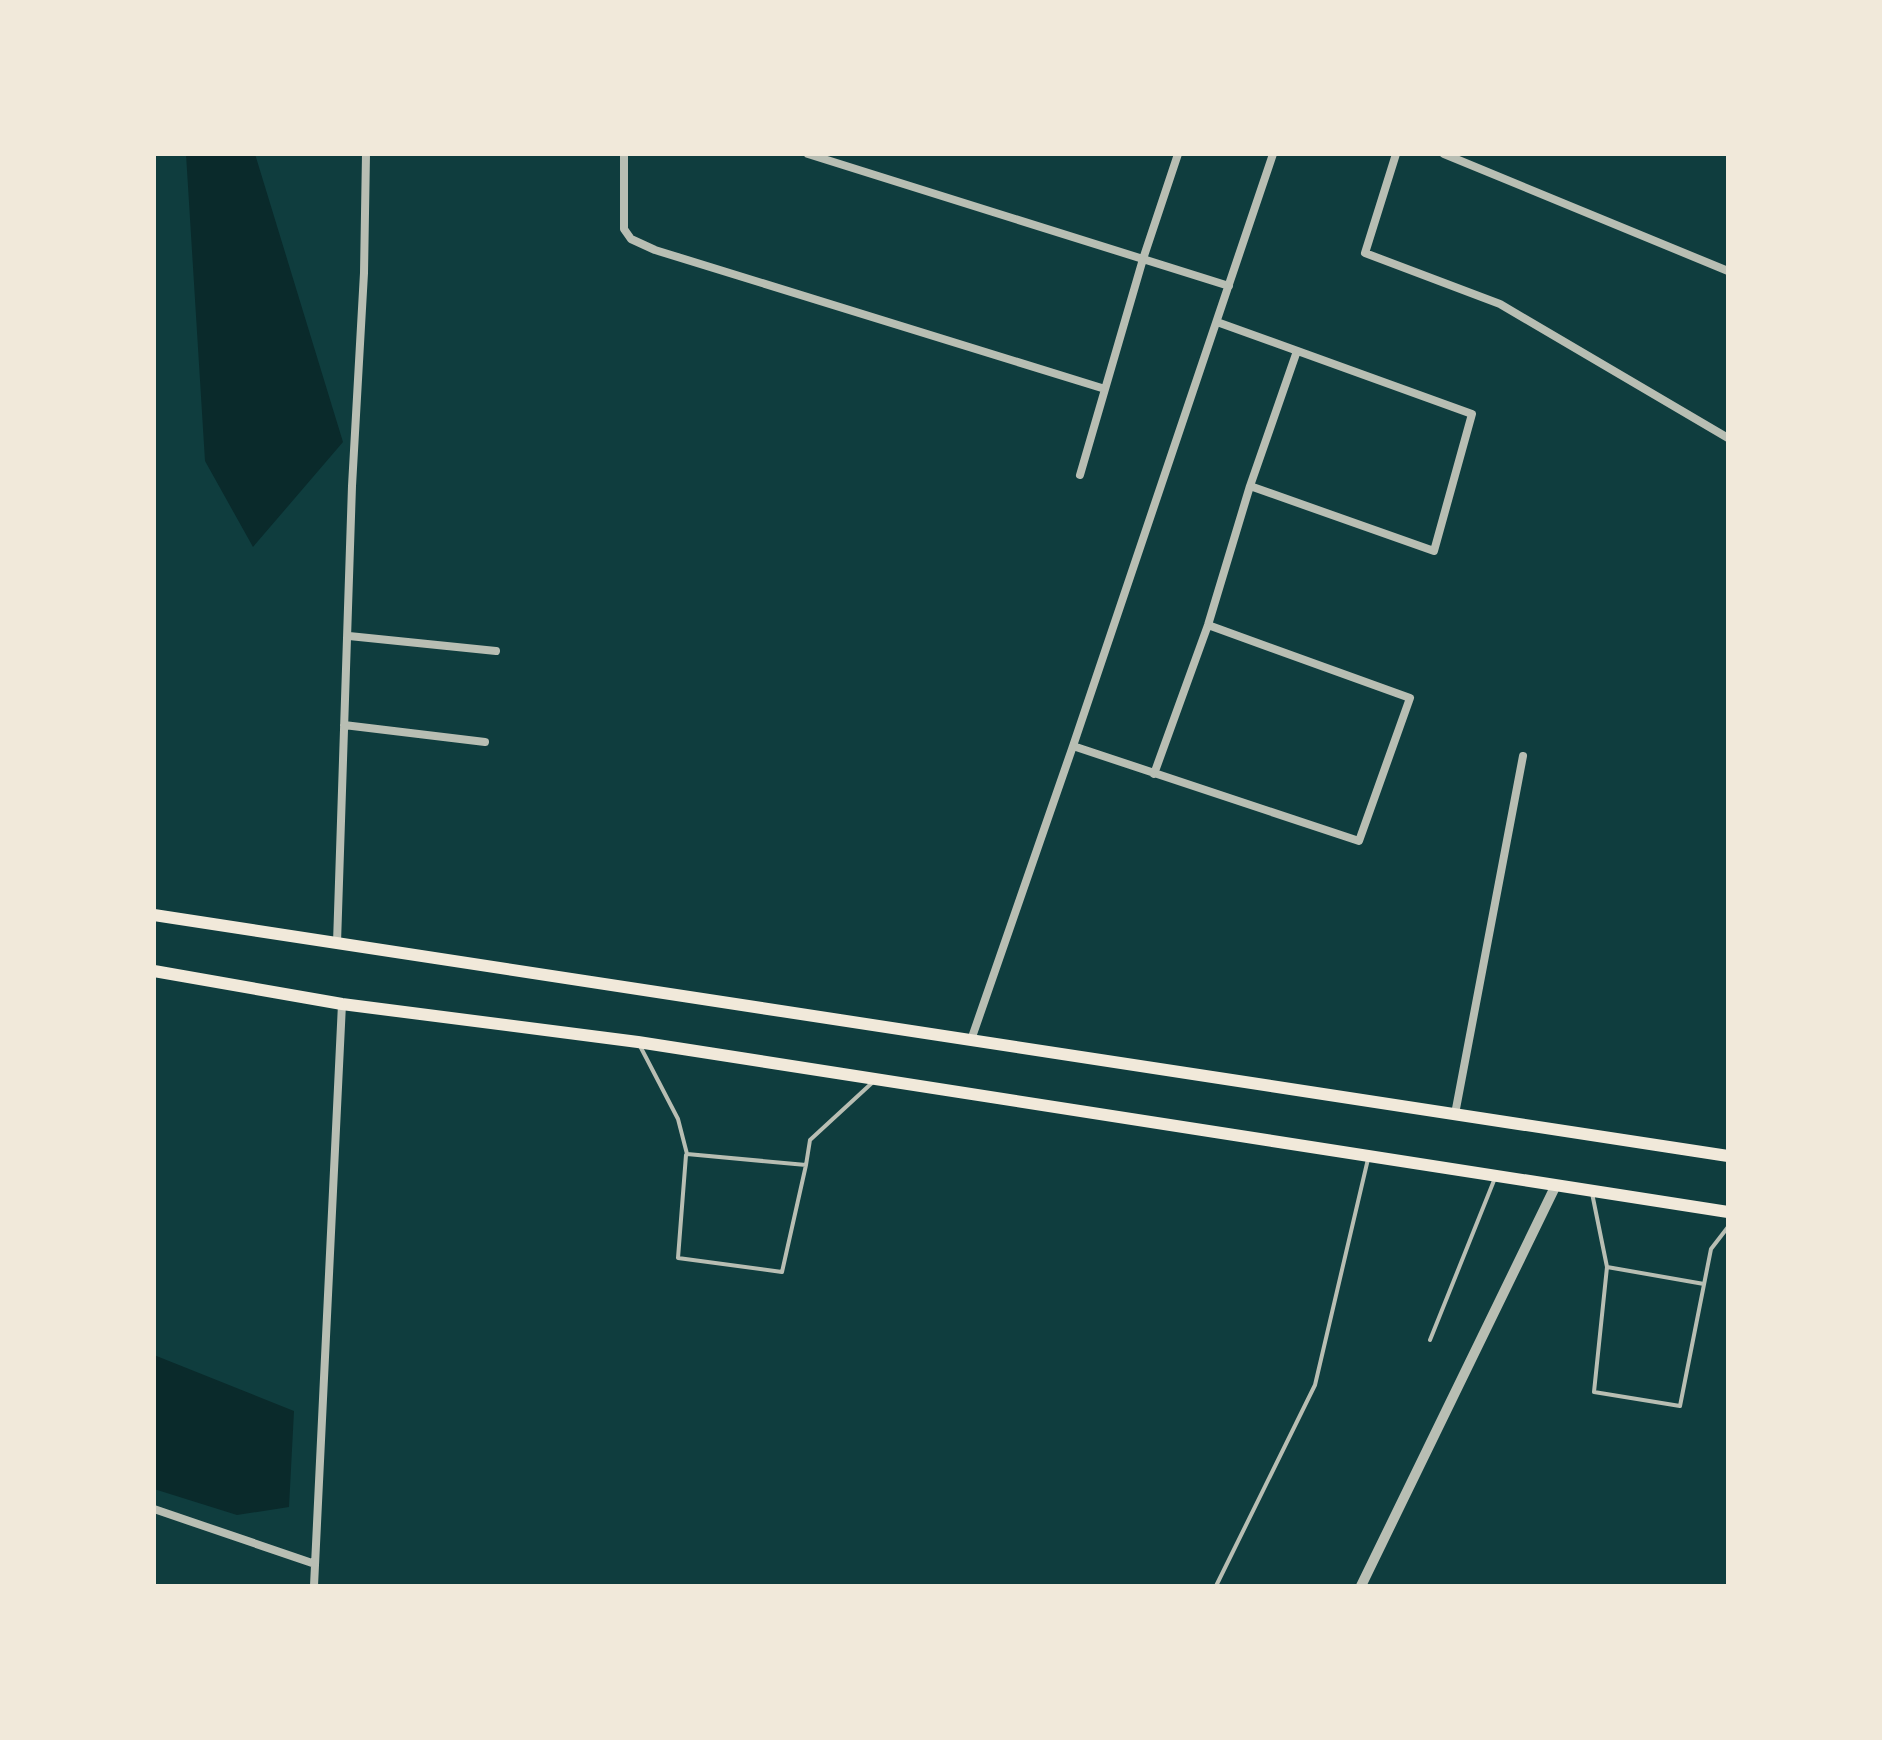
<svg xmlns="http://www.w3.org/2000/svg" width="1882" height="1740" font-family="'Open Sans',sans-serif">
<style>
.water{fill:#0a2a2b}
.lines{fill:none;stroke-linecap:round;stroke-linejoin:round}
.service{stroke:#b8beb3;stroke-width:4}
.minor{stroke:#b8beb3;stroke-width:8}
.tertiary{stroke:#b8beb3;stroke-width:10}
.primary{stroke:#f1e9da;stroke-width:12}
</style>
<rect width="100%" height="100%" fill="#0f3d3e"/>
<path class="water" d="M186 154H255L343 442 253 547 205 461Z
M154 1355 294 1411 289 1507 237 1515 154 1489Z"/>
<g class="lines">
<path class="service" d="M639 1044 678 1119 687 1154 806 1165 810 1140 873 1082
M686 1155 678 1258 782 1272 806 1165
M1592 1193 1607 1267 1594 1392 1680 1406 1711 1249 1728 1227
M1607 1267 1704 1284
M1430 1340 1495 1178
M1216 1586 1315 1385 1368 1159"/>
<path class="minor" d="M624 154V229L631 239 655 250 1105 389
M808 154 1229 286
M1396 154 1365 253 1500 304 1728 438
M1444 154 1728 271
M1217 322 1472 414 1434 551 1250 486
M1080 475 1143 259 1178 154
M349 636 496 651
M344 725 485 742
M1073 746 1359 841 1410 698 1208 625
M1154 774 1208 625 1250 486 1297 351
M337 943 352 486 364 273 366 154
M971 1040 1073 746 1273 154
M1455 1114 1523 756
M154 1509 315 1564
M314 1586 342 1004"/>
<path class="tertiary" d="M1361 1586 1556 1185"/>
<path class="primary" d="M154 915 1728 1156
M154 971 342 1004 638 1042 1728 1212"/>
</g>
<rect width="1882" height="1740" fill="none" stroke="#f1e9da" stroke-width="312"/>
</svg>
